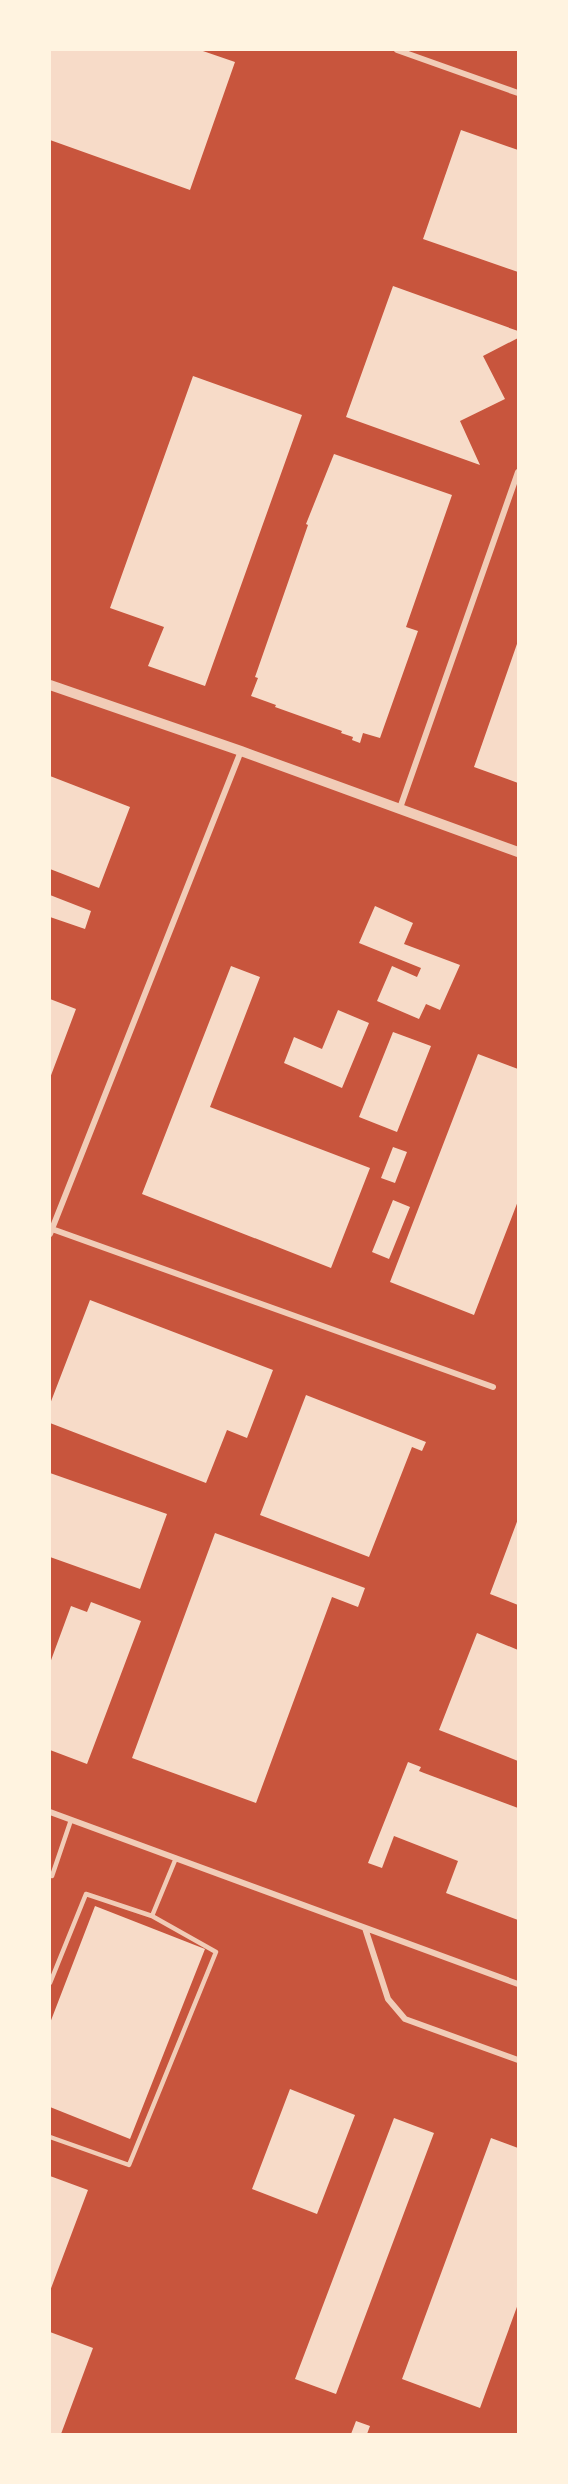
<svg xmlns="http://www.w3.org/2000/svg" width="568" height="2484" font-family="Overpass,sans-serif">
<style>
.building{fill:#f7dbc8}
.lines{fill:none;stroke-linecap:round;stroke-linejoin:round}
.service{stroke:#f1ccb7;stroke-width:4.5}
.minor{stroke:#f1ccb7;stroke-width:6}
.tertiary{stroke:#f1ccb7;stroke-width:10}
</style>
<rect width="100%" height="100%" fill="#c8553d"/>
<path class="building" d="M50 50H200L235 62 190 190 50 140Z
M461 130 518 150V272L423 239Z
M393 286 518 331V338L483 356 505 399 460 421 480 465 346 417Z
M193 376 302 415 205 686 148 666 164 627 110 608Z
M334 454 452 495 406 627 418 631 380 738 363 733 360 743 352 740 353 737 341 733 342 731 275 707 276 705 251 696 258 678 255 677 308 525 306 524Z
M518 641V783L474 767Z
M50 776 130 807 99 888 50 869Z
M50 895 91 911 85 929 50 917Z
M375 906 413 923 404 944 460 965 440 1010 426 1004 419 1019 377 1001 392 966 417 977 421 968 359 943Z
M231 966 260 977 210 1107 370 1168 331 1268 142 1194Z
M50 999 76 1009 50 1078Z
M338 1010 369 1023 342 1088 284 1063 294 1037 322 1049Z
M393 1032 431 1046 397 1132 359 1117Z
M478 1054 518 1069V1201L474 1315 390 1282Z
M393 1147 407 1152 395 1183 381 1178Z
M393 1200 410 1207 389 1259 372 1252Z
M90 1300 273 1370 247 1438 227 1430 206 1483 50 1423V1404Z
M306 1395 426 1442 422 1451 412 1447 369 1557 260 1515Z
M50 1473 167 1514 140 1589 50 1557Z
M518 1519V1605L490 1594Z
M215 1533 365 1588 358 1607 332 1597 256 1803 132 1758Z
M91 1602 141 1621 87 1764 50 1750V1663L71 1606 87 1612Z
M477 1633 518 1650V1761L439 1730Z
M408 1762 421 1767 419 1771 424 1773 518 1808V1920L446 1893 458 1861 394 1836 382 1868 368 1863Z
M95 1906 205 1949 130 2139 50 2107V2023Z
M290 2089 355 2115 317 2214 252 2189Z
M394 2118 434 2133 336 2394 295 2379Z
M491 2138 518 2148V2304L480 2408 402 2379Z
M50 2176 88 2190 50 2291Z
M50 2332 93 2348 61 2434H50Z
M356 2421 370 2426 367 2434H351Z"/>
<g class="lines">
<path class="service" d="M50 1875 52 1876 71 1820
M50 1983 86 1894 152 1916
M50 2137 129 2165 216 1952 152 1916 176 1858"/>
<path class="minor" d="M397 50 518 93
M400 808 518 472
M52 1229 493 1387
M50 1234 241 751
M50 1812 518 1984
M365 1928 388 1999 405 2019 518 2060"/>
<path class="tertiary" d="M50 685 241 751 518 852"/>
</g>
<rect width="568" height="2484" fill="none" stroke="#fff3e0" stroke-width="102"/>
</svg>
